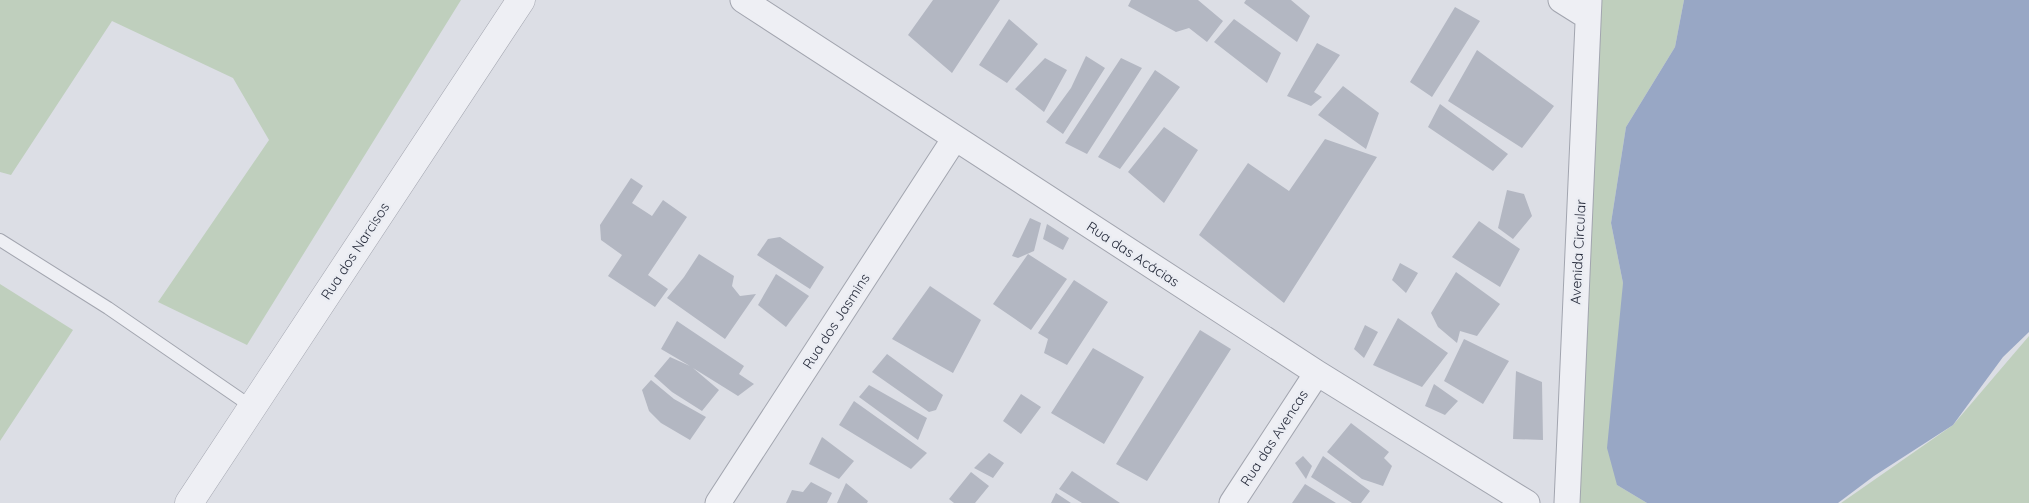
<svg xmlns="http://www.w3.org/2000/svg" width="2029" height="503" font-family="Quicksand,sans-serif">
<style>
.green{fill:#bfcfbd}
.water{fill:#98a7c5}
.building{fill:#b3b7c2}
.lines{fill:none;stroke-linecap:round;stroke-linejoin:round}
.service-casing{stroke:#a2a5af;stroke-width:14}
.minor-casing{stroke:#a2a5af;stroke-width:27}
.tertiary-casing{stroke:#a2a5af;stroke-width:29}
.service{stroke:#eeeff4;stroke-width:12}
.minor{stroke:#eeeff4;stroke-width:25}
.tertiary{stroke:#eeeff4;stroke-width:28}
.labels{text-anchor:middle;dominant-baseline:central;stroke-width:5;stroke-linejoin:round;paint-order:stroke}
.street-label{font-size:14px;fill:#262b3b;stroke:#ebedf3}
</style>
<rect width="100%" height="100%" fill="#dcdee5"/>
<path class="green" d="M0 0H461L247 345 158 302 269 140 233 78 112 21 11 175 0 172Z
M1589 0H1684L1675 47 1626 127 1611 223 1623 283 1617 485 1647 503H1581L1575 497Z
M0 284 73 330 0 441Z
M2029 336V503H1841L1953 425Z"/>
<path class="water" d="M1684 0H2029V332L2003 357 1953 425 1874 476 1838 503H1647L1617 485 1607 448 1623 283 1611 223 1626 127 1675 47Z"/>
<path class="building" d="M933 0H1000L952 73 908 35Z
M1131 0H1198L1223 21 1207 42 1189 28 1176 32 1128 6Z
M1246 0H1291L1310 16 1297 42 1244 3Z
M1455 7 1480 21 1432 97 1410 82Z
M1009 19 1038 44 1007 83 979 65Z
M1234 19 1281 53 1267 83 1214 42Z
M1317 43 1340 55 1314 92 1322 97 1311 106 1287 96Z
M1477 50 1554 106 1522 148 1448 101Z
M1086 56 1105 68 1063 134 1046 122 1071 88Z
M1045 58 1067 70 1044 112 1015 89Z
M1121 58 1142 68 1087 154 1065 143Z
M1155 70 1180 87 1120 169 1098 157Z
M1343 86 1379 113 1366 149 1318 115Z
M1440 104 1508 154 1493 171 1428 127Z
M1164 127 1198 150 1164 203 1128 172Z
M1325 139 1377 157 1284 303 1199 235 1248 163 1289 191Z
M631 178 643 186 632 203 652 216 663 200 687 217 648 275 668 289 655 307 608 276 622 255 601 240 600 225Z
M1507 190 1524 194 1532 216 1513 239 1498 228Z
M1030 218 1041 223 1034 251 1018 258 1012 256Z
M1479 221 1520 249 1500 287 1452 257Z
M1047 224 1069 238 1063 250 1043 239Z
M780 237 824 267 810 289 757 255 768 239Z
M699 254 734 276 732 286 740 296 756 294 725 339 667 298 684 277Z
M1028 254 1067 279 1031 330 993 304Z
M1400 263 1418 273 1406 293 1392 280Z
M1456 272 1500 304 1477 336 1460 331 1457 343 1438 327 1431 313Z
M776 274 809 296 786 327 758 305Z
M1074 280 1108 302 1067 365 1044 353 1048 339 1038 333Z
M930 286 981 320 953 373 892 339Z
M1398 318 1448 353 1422 387 1373 365Z
M677 321 744 366 739 374 754 384 738 396 693 368 719 390 702 411 672 392 654 376 670 357 690 366 661 349Z
M1365 325 1378 332 1364 358 1354 349Z
M1200 330 1231 349 1147 481 1116 464Z
M1464 339 1509 361 1483 404 1444 381Z
M1093 348 1144 377 1104 444 1051 413Z
M887 354 943 395 936 410 929 412 872 372Z
M1516 371 1542 382 1543 440 1513 439Z
M651 380 674 399 706 417 690 440 661 423 649 411 642 390Z
M1434 384 1458 401 1445 415 1425 406Z
M869 385 927 418 918 440 859 397Z
M1021 394 1041 407 1021 434 1003 421Z
M854 401 927 453 911 469 839 425Z
M1351 423 1389 452 1384 458 1392 466 1383 486 1362 479 1327 452Z
M822 437 854 461 839 479 809 464Z
M989 453 1004 463 993 478 974 468Z
M1303 456 1312 466 1306 479 1295 463Z
M1323 456 1370 491 1361 503H1352L1311 477Z
M1072 471 1120 503H1082L1059 489Z
M971 472 989 486 975 503H954L949 499Z
M811 482 832 493 827 503H786L792 490 803 492Z
M846 483 868 501 867 503H837Z
M1305 484 1336 503H1292Z
M1056 493 1071 503H1051Z"/>
<g class="lines">
<g class="service-casing">
<path id="service" d="M0 240 108 308 252 407"/>
</g>
<g class="minor-casing">
<path id="minor" d="M743 0 1317 373 1527 503
M1561 0 1588 17
M718 503 955 138
M1232 503 1317 373
M1567 503 1589 0"/>
</g>
<g class="tertiary-casing">
<path id="tertiary" d="M189 503 521 0"/>
</g>
<use href="#service" class="service"/>
<use href="#minor" class="minor"/>
<use href="#tertiary" class="tertiary"/>
</g>
<g class="labels">
<g class="street-label">
<text transform="translate(355 251) rotate(-57)">Rua dos Narcisos</text>
<text transform="translate(1578 252) rotate(-87)">Avenida Circular</text>
<text transform="translate(1133 254) rotate(33)">Rua das Acácias</text>
<text transform="translate(836 321) rotate(-57)">Rua dos Jasmins</text>
<text transform="translate(1274 438) rotate(-57)">Rua das Avencas</text>
</g>
</g>
</svg>
